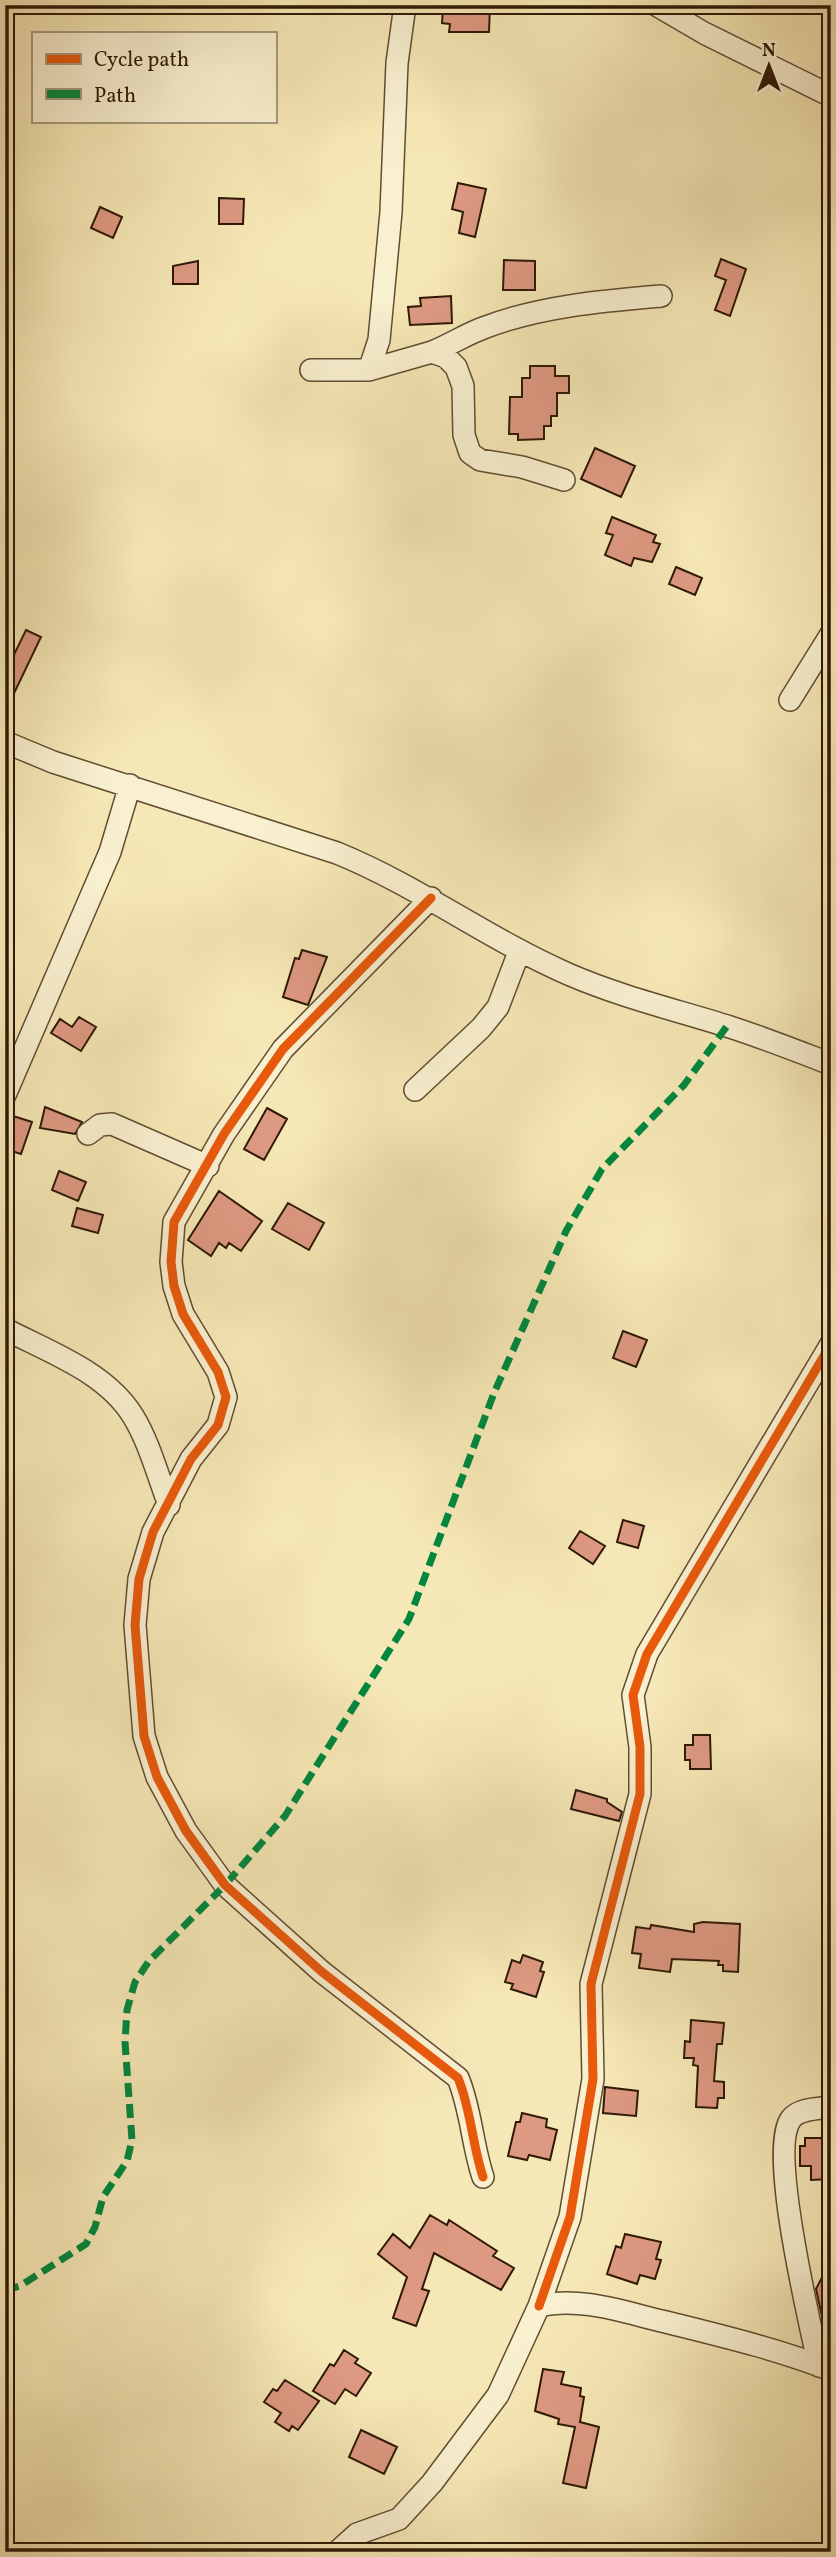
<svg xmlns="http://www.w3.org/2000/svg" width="836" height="2557" font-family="Vollkorn,serif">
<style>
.building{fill:#de9982;stroke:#2e1906;stroke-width:2}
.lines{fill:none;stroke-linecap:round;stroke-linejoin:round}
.minor-casing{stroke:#604d32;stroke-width:24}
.minor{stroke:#f9f0d0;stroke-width:21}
.quiet{stroke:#00873e;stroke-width:7;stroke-dasharray:14 7;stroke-linecap:butt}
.cycleway-casing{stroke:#f9f0d0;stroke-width:13}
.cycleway{stroke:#e8590c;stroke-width:9}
</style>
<rect width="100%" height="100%" fill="#f6e8b6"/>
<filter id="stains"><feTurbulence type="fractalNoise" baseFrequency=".00286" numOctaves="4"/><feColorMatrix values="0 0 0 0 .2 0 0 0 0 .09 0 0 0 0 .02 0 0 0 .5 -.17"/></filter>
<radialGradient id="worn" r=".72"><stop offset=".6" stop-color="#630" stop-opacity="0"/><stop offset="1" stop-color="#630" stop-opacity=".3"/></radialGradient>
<path class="building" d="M449 5H490L489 32H449L450 24 442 23 443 8H449Z
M458 183 486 189 475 237 459 233 463 212 452 209Z
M219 198 244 199 243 224H219Z
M100 207 122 217 113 238 91 228Z
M721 259 746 269 730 316 715 310 726 280 715 276Z
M504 260 535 261V290H503Z
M198 261V284H173V266Z
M451 296 452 323 410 325 408 307 421 306 420 298Z
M530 366H555V376H569V393H557V416H551V426H544V439L518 440V434H509L510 397H522V378H530Z
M595 448 635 466 621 497 581 479Z
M612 517 656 535 653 542 660 544 652 562 634 558 631 566 605 555 613 535 606 533Z
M676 567 702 578 695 595 669 584Z
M26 630 41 637 5 712V673Z
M302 950 327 957 308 1005 283 997 295 958 299 959Z
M79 1017 96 1027 81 1051 51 1033 60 1019 72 1027Z
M45 1107 82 1122 75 1134 40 1128Z
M267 1108 287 1119 264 1160 244 1149Z
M13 1116 32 1122 21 1154 5 1149Z
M59 1171 86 1182 78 1201 52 1190Z
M219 1191 262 1221 241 1251 229 1243 226 1248 219 1243 211 1256 188 1240Z
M288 1203 324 1223 309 1250 272 1229Z
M77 1208 103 1215 98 1233 72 1226Z
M623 1331 647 1340 636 1367 613 1358Z
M623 1520 644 1526 638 1548 617 1542Z
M580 1531 605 1546 593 1564 569 1548Z
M693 1735H710L711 1769H690V1760H685V1745H693Z
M576 1790 607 1799V1802L622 1812 619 1821 571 1809Z
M703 1922 740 1924 738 1972 723 1971V1965H718L719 1961 672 1959 670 1972 639 1968 641 1954 632 1953 636 1927 650 1929 651 1925 694 1932V1924Z
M523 1955 543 1962 540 1971 544 1972 536 1997 511 1989 513 1984 505 1982 512 1960 520 1963Z
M691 2020 724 2023 722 2044H717L714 2081 724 2082V2098H718L717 2108 696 2107 698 2066 693 2065 694 2058H684L685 2041 690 2042Z
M605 2087 638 2091 636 2116 603 2113Z
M522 2113 547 2119 546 2127 557 2130 550 2160 529 2155 527 2160 508 2156 516 2122H520Z
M805 2138H830L831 2179 811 2180V2166H800V2146H805Z
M430 2215 447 2225 449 2220 463 2229 497 2251 493 2256 514 2268 501 2290 434 2253 422 2289 429 2291 416 2326 393 2318 407 2277 378 2254 393 2234 410 2248Z
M625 2234 661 2242 656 2259 661 2260 655 2279 640 2275 637 2284 607 2274 616 2246 621 2248Z
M831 2260V2311L823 2308 821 2312 816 2289Z
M344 2350 358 2359 355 2363 371 2373 356 2396 345 2389 335 2404 313 2391 330 2364 334 2366Z
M543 2369 564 2372 561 2384 581 2388 580 2396 584 2397 580 2422 599 2427 586 2488 563 2483 575 2427 558 2424 559 2419 535 2411Z
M285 2380 319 2401 298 2430 292 2426 289 2431 275 2422 281 2413 264 2402 273 2389 277 2391Z
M361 2430 397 2447 384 2474 349 2457Z"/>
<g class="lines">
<g class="minor-casing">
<path id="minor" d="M656 5 704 33 831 96
M432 352C450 345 468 333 486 327 541 306 603 301 661 296
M311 370H369L379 340 391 212 397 63 405 5
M369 370 432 352 446 357 456 367 463 386 464 435 470 453 480 460 522 467 564 480
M790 700 831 634
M5 742 53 762 337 853C418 886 488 939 568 974 621 997 676 1010 730 1027 764 1038 797 1051 831 1064
M431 898 283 1049 224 1134 174 1222 171 1262 174 1286 183 1314 218 1372 226 1397 218 1425 191 1459 153 1532 139 1579 135 1625 144 1736 157 1777 186 1831 225 1885 322 1972 458 2078C471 2109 472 2144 483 2177
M415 1090 481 1028 498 1007 519 952
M5 1095 110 852 130 785
M88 1134 100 1125 112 1124 208 1166
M5 1329C49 1352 106 1372 133 1416 149 1442 158 1476 169 1505
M539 2306 570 2217 593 2079 591 1984 640 1794V1747L633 1695 647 1654 831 1344
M819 2366C810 2323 768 2150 791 2119 799 2108 819 2109 831 2107
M337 2552 357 2534 399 2519 432 2483 498 2395 539 2306C581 2296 626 2313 666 2322 722 2336 777 2349 831 2370"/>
</g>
<use href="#minor" class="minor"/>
<path class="quiet" d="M5 2290 20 2286 86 2244 95 2227 103 2197 127 2161 132 2140 125 2042 127 2010 135 1982 149 1961 225 1885 285 1816 409 1619 494 1393 566 1231 602 1169 684 1085 727 1026"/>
<g class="cycleway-casing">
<path id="cycleway" d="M431 898 283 1049 224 1134 174 1222 171 1262 174 1286 183 1314 218 1372 226 1397 218 1425 191 1459 153 1532 139 1579 135 1625 144 1736 157 1777 186 1831 225 1885 322 1972 458 2078C471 2109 472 2144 483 2177
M539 2306 570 2217 593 2079 591 1984 640 1794V1747L633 1695 647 1654 831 1344"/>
</g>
<use href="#cycleway" class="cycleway"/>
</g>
<rect width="836" height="2557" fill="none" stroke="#f6e8b6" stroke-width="28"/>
<rect x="7" y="7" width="822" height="2543" fill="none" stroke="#2e1906" stroke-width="3.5"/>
<rect x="14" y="14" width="808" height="2529" fill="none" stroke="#2e1906" stroke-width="2"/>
<rect x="32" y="32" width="245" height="91" fill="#f9f0d0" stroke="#a89a7f" stroke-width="2"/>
<rect x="46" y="54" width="35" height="10" fill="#e8590c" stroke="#a89a7f" stroke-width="2"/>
<text x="94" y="66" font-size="21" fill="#2e1906">Cycle path</text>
<rect x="46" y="89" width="35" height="10" fill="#00873e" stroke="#a89a7f" stroke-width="2"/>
<text x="94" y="102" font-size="21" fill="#2e1906">Path</text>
<g transform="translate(769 66)" stroke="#f9f0d0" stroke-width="5" paint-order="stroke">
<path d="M0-5L12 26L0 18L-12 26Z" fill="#2e1906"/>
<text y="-10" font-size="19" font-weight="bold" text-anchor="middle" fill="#2e1906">N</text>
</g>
<rect width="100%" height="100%" filter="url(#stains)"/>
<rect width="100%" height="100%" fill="url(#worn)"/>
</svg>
